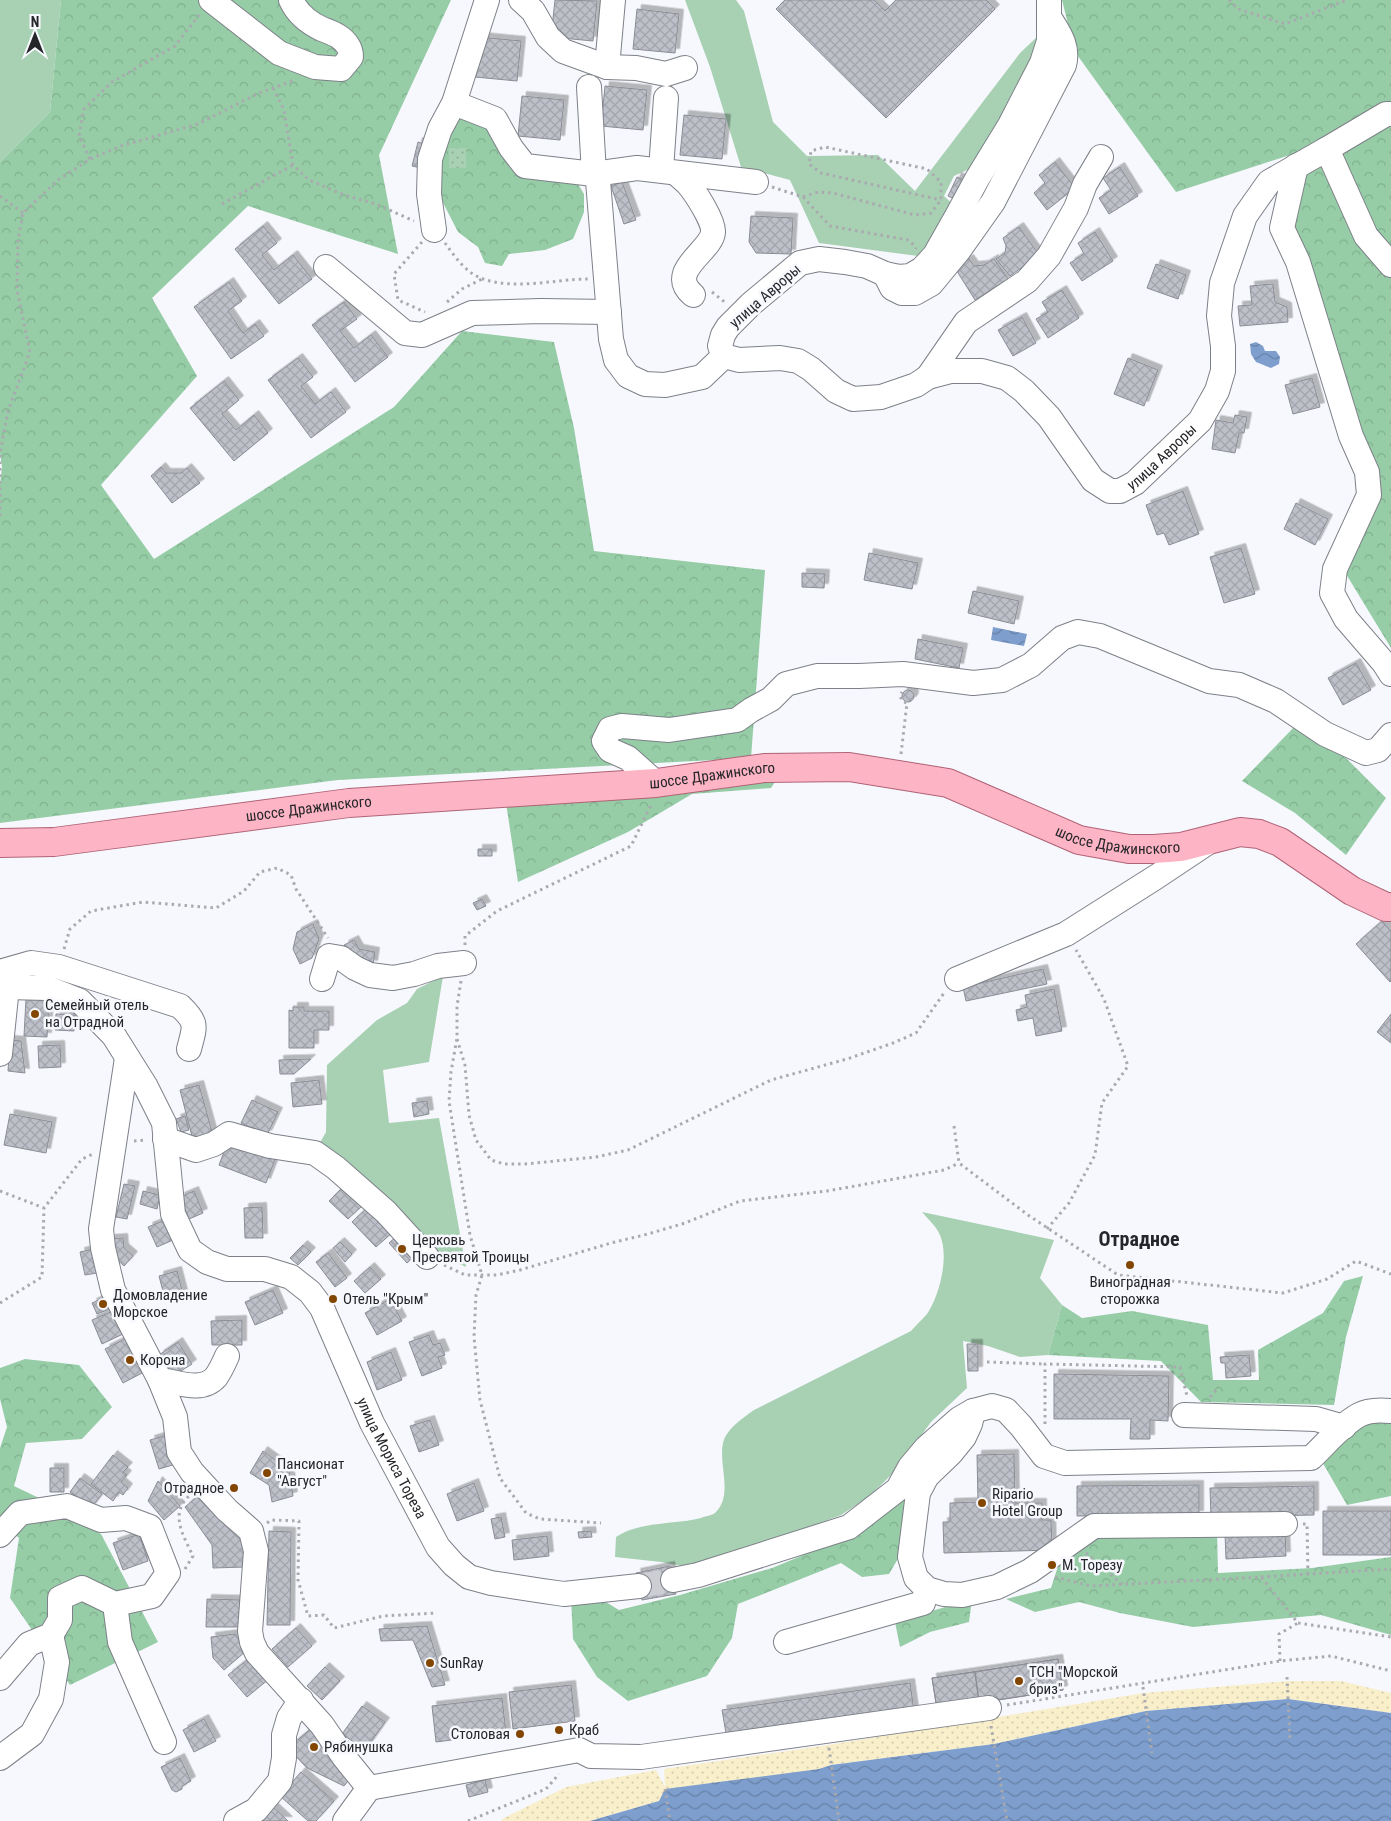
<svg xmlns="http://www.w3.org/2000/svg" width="1391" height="1821" font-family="'Roboto Condensed',sans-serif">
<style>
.grass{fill:#a8d0b3}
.forest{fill:url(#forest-crowns)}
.sand{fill:url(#sand-dots)}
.park{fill:url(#park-dots)}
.water{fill:url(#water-waves)}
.building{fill:url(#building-cross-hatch);stroke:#8b8d95;filter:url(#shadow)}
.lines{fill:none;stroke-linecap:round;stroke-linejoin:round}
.minor-tunnel{stroke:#cdced3;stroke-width:24;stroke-dasharray:24 12;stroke-linecap:butt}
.minor-casing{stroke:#7d8088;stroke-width:26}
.major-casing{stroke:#b06376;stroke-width:30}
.path{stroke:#a9aaaf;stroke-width:3;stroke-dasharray:2.5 4;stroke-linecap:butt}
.minor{stroke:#fff;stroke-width:24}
.major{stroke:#fdb5c5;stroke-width:28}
.poi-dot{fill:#834601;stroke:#f7f8fe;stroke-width:2}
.labels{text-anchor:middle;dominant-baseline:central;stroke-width:5;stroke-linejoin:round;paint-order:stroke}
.street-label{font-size:15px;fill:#252629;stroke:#f7f8fe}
.poi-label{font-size:15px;fill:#252629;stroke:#f7f8fe;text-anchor:start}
.district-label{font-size:20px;font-weight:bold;fill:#252629;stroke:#f7f8fe}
</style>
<defs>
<pattern id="forest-crowns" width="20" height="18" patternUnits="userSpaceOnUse" patternTransform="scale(1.25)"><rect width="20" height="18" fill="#96cda6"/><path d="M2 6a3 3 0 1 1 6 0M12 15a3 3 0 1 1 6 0" fill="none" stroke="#81b08f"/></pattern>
<pattern id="sand-dots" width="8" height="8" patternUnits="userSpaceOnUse" patternTransform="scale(1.25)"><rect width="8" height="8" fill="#f9efca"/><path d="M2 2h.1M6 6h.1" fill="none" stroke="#d5cdae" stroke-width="1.8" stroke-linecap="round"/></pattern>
<pattern id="park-dots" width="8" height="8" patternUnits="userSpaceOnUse" patternTransform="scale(1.25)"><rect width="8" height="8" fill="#a8d0b3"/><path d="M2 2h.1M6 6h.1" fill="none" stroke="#90b29a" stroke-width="1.8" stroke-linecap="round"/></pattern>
<pattern id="water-waves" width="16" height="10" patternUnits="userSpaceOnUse" patternTransform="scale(1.25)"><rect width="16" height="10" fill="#7e9fce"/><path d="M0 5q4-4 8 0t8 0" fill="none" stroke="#6781a7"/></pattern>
<pattern id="building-cross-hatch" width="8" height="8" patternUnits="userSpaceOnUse" patternTransform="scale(1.25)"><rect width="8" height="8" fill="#bdc0c8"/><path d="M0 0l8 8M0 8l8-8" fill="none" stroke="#a2a5ac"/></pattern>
<filter id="shadow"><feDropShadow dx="4.5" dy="-4.5" stdDeviation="0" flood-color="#0004"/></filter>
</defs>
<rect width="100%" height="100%" fill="#f7f8fe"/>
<path class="grass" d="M0 0H61L50 112 0 162Z
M685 0H736L744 11 773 122 807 156 878 155 915 191 1020 53 1039 35 1041 54 974 167 954 176 944 196 956 207 918 256 819 243 790 180 741 167 710 67Z
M443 976 429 1062 383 1070 389 1123 439 1118 466 1267 419 1246 316 1150 326 1132 327 1065 377 1020 407 1003 417 989Z
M922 1212 1054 1240 1040 1278 1062 1305 1048 1355 1020 1357 988 1346 963 1341 967 1388 931 1422 897 1469 870 1496 841 1515 739 1553 687 1567 661 1562 615 1557 616 1537C640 1521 673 1525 701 1518 705 1516 711 1516 715 1513 734 1495 718 1465 723 1443 727 1428 743 1418 754 1410L911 1331C916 1325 922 1320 927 1314 940 1295 950 1254 939 1233 935 1225 927 1218 922 1212Z"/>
<path class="forest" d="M61 0H451L379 155 398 254 248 206 152 298 197 376 101 485 154 559 394 407 462 331 554 342 574 428 594 551 765 570 751 758 338 780 0 823V484L2 467 0 453V162L50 112Z
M1062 0H1391V648L1346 574 1376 494 1290 259V155L1176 192 1075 52Z
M458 109 483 118 502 152 575 179 584 194V212L573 239 545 250 509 254 502 266 485 263 478 247 458 232 438 193V146Z
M1295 726 1347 759 1386 798 1346 855 1295 813 1242 781Z
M776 780 771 788 692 794 628 832 518 882 506 803Z
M1363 1276 1346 1337 1334 1405 1201 1402 1161 1361 1048 1355 1062 1305 1082 1318 1132 1311 1208 1325 1213 1380H1259L1258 1350 1323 1313 1344 1281Z
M25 1359 79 1365 112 1407 82 1439 26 1443 14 1486 62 1509 101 1534 158 1642 70 1685 10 1598 19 1538 0 1523V1448L7 1427 0 1399V1368Z
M1391 1419V1496L1347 1505 1321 1460 1366 1421Z
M912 1487 899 1557 889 1574 862 1577 841 1563 738 1604 732 1638 707 1676 628 1701 597 1677 573 1639 571 1597 594 1595 619 1610 680 1595 772 1568 860 1532 885 1515Z
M1217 1530 1218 1573 1312 1568 1391 1557V1635L1321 1615 1193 1627 1120 1613 1079 1602 1035 1612 1006 1599 1051 1588 1060 1560 1096 1535Z
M972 1599 969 1622 930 1632 900 1647 895 1622Z"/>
<path class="sand" d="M1288 1681H1341L1391 1693V1713L1288 1699 1146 1711 994 1744 831 1765 819 1769 659 1801 590 1821H502V1819L566 1787 656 1770 665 1787 664 1769 828 1745 1144 1693Z"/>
<path class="park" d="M449 148H466V168H449Z"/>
<path class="water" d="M1256 342 1263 346 1265 351H1276L1280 357 1279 364 1271 368 1256 362 1251 354 1250 344Z
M993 627 1027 634 1024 646 991 640Z
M1288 1699 1391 1713V1821H590L659 1801 665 1789 819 1769 831 1765 994 1744 1146 1711Z"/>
<path class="building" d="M555 0 597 1 593 41 551 37Z
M785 0H874L885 11 896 0H986L995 9 886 118 776 9Z
M637 9 679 14 675 53 633 49Z
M479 37 521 41 517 81 475 77Z
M605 86 647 90 643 130 601 126Z
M522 96 564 100 560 140 518 136Z
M684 115 726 119 722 159 680 155Z
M418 142 427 145 421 168 412 166Z
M1055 162 1075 188 1047 210 1034 193 1045 183 1039 175Z
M1120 167 1138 196 1109 214 1099 198 1111 190 1103 178Z
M957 177 968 182 959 201 948 196Z
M622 182 636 220 624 224 611 186Z
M751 216 793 218 791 254 756 253 749 242Z
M263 226 277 243 262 255 274 270 293 255 312 279 279 304 235 249Z
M1019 227 1039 255 1010 276 996 259 1005 253 1006 246 1003 238Z
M1095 232 1113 261 1082 281 1070 263 1084 254 1078 243Z
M969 259 974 266 984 265 994 259 1008 279 975 300 955 268Z
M1156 264 1186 275 1178 299 1147 288Z
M229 282 242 301 228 311 243 333 255 324 264 336 231 359 194 307Z
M1273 284 1275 302 1287 307 1288 322 1240 326 1238 306 1252 305 1250 286Z
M1062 290 1079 318 1048 338 1036 319 1048 312 1042 302Z
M344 302 357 319 340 331 354 348 371 335 388 357 355 382 312 325Z
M1022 317 1036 343 1013 356 998 330Z
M298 358 313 377 301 386 315 404 331 392 346 412 311 438 268 380Z
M1128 358 1158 370 1144 406 1114 394Z
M1312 378 1320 407 1293 414 1285 385Z
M224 381 239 400 222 414 236 430 254 415 268 433 234 461 190 408Z
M1235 415 1247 417 1244 433H1239L1235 453 1212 449 1216 420 1233 423Z
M161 467 166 473H181L187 468 200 483 172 503 151 476Z
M1183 491 1199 534 1169 545 1164 533 1157 535 1146 505Z
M1296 503 1328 519 1315 545 1284 529Z
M1241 548 1255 594 1224 603 1210 557Z
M869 553 918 563 912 589 864 580Z
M802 573 825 574 824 588 802 587Z
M973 591 1019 601 1014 624 968 613Z
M918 639 963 648 959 668 915 659Z
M1356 663 1371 690 1343 705 1328 678Z
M902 696a6 6 0 1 1 12 0a6 6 0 1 1-12 0Z
M478 849H492V856H478Z
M482 899 486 906 477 910 473 903Z
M1382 921 1391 931V981L1390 982 1356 944Z
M313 924 319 939 312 958 300 964 293 949 297 932Z
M354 940 359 949 375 952 373 965 352 962 344 945Z
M1043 969 1047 984 966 1001 963 987Z
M1054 989 1062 1031 1036 1036 1033 1018 1018 1021 1016 1010 1027 1007 1025 995Z
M26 999 49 1000 47 1037 24 1036Z
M293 1007H304V1011H329V1030H314V1048H289V1010L293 1011Z
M56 1014 75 1015 74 1031 55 1030Z
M1391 1014V1043L1377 1032Z
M10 1040 21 1041 25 1073 8 1071Z
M60 1045 61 1067 39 1068 38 1046Z
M311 1059 294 1074H280L279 1060Z
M319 1080 322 1104 293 1107 291 1083Z
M199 1085 214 1139 194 1144 180 1090Z
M252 1100 278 1112 267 1135 241 1123Z
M427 1101 429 1114 414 1117 412 1103Z
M10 1114 52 1122 46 1153 4 1145Z
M185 1116 189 1130 181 1132 176 1119Z
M229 1139 276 1157 266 1183 219 1165Z
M124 1184 135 1186 127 1219 116 1217Z
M343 1187 362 1206 348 1219 329 1201Z
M143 1191 160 1195 157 1209 140 1204Z
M194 1191 203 1213 189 1219 180 1197Z
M369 1206 393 1232 376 1247 352 1222Z
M262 1207 263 1238H245L244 1208Z
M165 1220 173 1240 157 1247 148 1227Z
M398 1235 416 1255 407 1263 389 1243Z
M123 1238 124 1248 133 1256 124 1266 112 1255 110 1239Z
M340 1242 352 1254 345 1262 333 1248Z
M303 1245 311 1252 298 1265 290 1258Z
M98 1248 103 1272 85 1275 80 1252Z
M328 1253 347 1278 335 1287 316 1262Z
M370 1267 381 1279 365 1293 354 1281Z
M177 1271 183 1294 165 1299 159 1276Z
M273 1290 283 1313 255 1325 245 1302Z
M105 1297 110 1309 97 1314 92 1303Z
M390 1299 402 1321 377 1335 365 1313Z
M113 1311 123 1334 102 1344 92 1320Z
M242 1320V1345H212L211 1321Z
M429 1335 433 1345 440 1343 445 1355 438 1357 442 1368 422 1376 409 1342Z
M127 1338 144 1372 123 1383 105 1349Z
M178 1342 192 1364 173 1376 159 1355Z
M967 1344H978V1371H968Z
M391 1352 402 1380 377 1390 367 1362Z
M1249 1355 1251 1376 1226 1378 1225 1363H1221L1220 1357Z
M1054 1374 1169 1376 1168 1421 1150 1420V1439H1130L1131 1419H1054Z
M430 1420 439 1445 419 1452 410 1426Z
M167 1435 176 1464 159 1469 150 1440Z
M263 1451 289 1470 293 1496 272 1502 269 1485 250 1473Z
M1014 1454 1015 1503H1042V1520H1051L1052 1550 944 1553 943 1522H950V1503L978 1502 977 1455Z
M113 1455 128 1467 123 1472 127 1475 121 1482 128 1488 123 1495 119 1492 113 1501 91 1484Z
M50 1468H64V1492H50Z
M80 1478 102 1494 91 1508 70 1492Z
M158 1481 180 1506 164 1520 148 1501Z
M474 1483 484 1511 457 1521 447 1494Z
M1199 1485V1515L1077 1516V1486Z
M1314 1486V1515L1211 1517 1210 1488Z
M205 1490 244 1532 245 1567 213 1568 212 1545 185 1507Z
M1323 1511H1391V1555H1323Z
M501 1517 505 1537 495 1539 491 1519Z
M269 1531 291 1532 290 1625H267Z
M591 1531 592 1537 579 1538 578 1532Z
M1285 1531 1286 1556 1226 1559 1225 1534Z
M139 1534 148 1561 123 1570 113 1543Z
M547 1536 549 1556 514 1560 512 1540Z
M670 1566 676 1594 642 1600 636 1573Z
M207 1599 242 1600V1627H206Z
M427 1626 445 1685 432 1687 413 1640 381 1641 379 1629Z
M296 1628 312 1646 288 1667 272 1649Z
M235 1634 246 1651 224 1670 213 1658 211 1637Z
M251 1657 269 1679 247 1697 228 1675Z
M1058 1659 1063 1690 979 1703 975 1672Z
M1058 1659 1063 1690 937 1709 932 1678Z
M325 1667 340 1681 322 1700 307 1686Z
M975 1672 979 1703 937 1709 932 1678Z
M910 1683 914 1711 727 1739 722 1710Z
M571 1685 575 1721 513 1729 509 1692Z
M502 1698 506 1733 436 1742 432 1706Z
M362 1706 385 1722 365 1750 342 1734Z
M204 1719 216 1741 194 1752 183 1730Z
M313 1727 353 1775 344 1786 307 1768 288 1748Z
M180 1758 191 1781 182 1786V1789L176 1792 172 1790 161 1767Z
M301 1772 334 1801 316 1821H308L280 1796Z
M485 1780 488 1792 469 1797 466 1785Z
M272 1806 288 1821H264L261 1818Z"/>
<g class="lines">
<path class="minor-tunnel" d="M639 1586 673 1580"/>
<g class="minor-casing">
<g id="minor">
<path d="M211 0 279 53 315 67 341 69 351 57C351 54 350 49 348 46 342 36 332 33 322 29 309 23 297 13 291 0"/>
<path d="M521 0 533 11 548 37 563 51 607 67 636 68 666 74 685 68"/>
<path id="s1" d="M1049 0V41L1042 63 1010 125 977 179 957 216 935 255 922 269 910 276 899 277 885 274 867 266 845 262 819 259 800 263 751 304 728 327 723 335 720 346 724 356 739 360 780 358 798 361 811 369 836 391 853 399 881 397 916 385 928 377 951 371H982L1007 378 1024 391 1049 417 1093 480 1110 491H1120L1135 483 1200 421 1217 391 1223 371V346L1219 316 1222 283 1245 216 1269 182 1327 149 1366 236 1391 265"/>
<path d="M607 67 613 0"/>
<path d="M589 87 594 174 598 181 611 339 616 360 628 376 645 384 665 385 702 377 724 356"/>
<path d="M454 103 495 119 511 148 525 166 594 174 637 168 756 182"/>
<path d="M1327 149 1386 114H1391"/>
<path d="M1296 166 1282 228 1298 262 1351 436 1367 472 1369 495 1335 569 1332 593 1346 619 1384 663 1391 674"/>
<path d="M661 170 666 98"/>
<path d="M676 173C680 177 684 180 688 184 695 192 714 221 713 232 712 251 665 271 693 295"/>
<path d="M434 230 429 194 430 159 440 129 454 103 487 0"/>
<path d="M326 267 405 333 422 335 472 313 541 311 609 312"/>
<path d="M885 274 892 288 902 293H915L931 284 959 250 993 202 1064 65C1069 46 1059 33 1049 17"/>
<path d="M928 377 966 322 1027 281 1049 256 1076 208 1085 184 1101 157"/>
<path d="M656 783 628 758 610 750 604 741 610 729 622 726 669 730 737 720 751 710 771 699 786 684 817 676H859L903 674 973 683 1002 680 1031 665 1062 638 1078 632 1100 636 1209 681 1239 685 1276 701 1325 734 1366 753 1378 750 1391 735"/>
<path d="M0 975 3 971 31 963 59 967 180 1006C198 1023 195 1026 189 1049"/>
<path d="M322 979 329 956 341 958 355 968 370 975 393 978 414 974 438 966 464 963"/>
<path d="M957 979 1066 934 1156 877 1207 843"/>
<path id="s2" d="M0 988 7 987 47 988 80 1001 114 1036 146 1087 164 1123 173 1214 190 1250 207 1262 227 1269H265L291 1277 310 1292 322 1308 372 1423 438 1547 454 1565 469 1577 491 1583 543 1591 564 1594 639 1586"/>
<path d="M0 1054 7 987"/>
<path d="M127 1058 101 1229 103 1248 113 1290 160 1380 175 1417 179 1452 192 1472 203 1484 227 1510 251 1531 256 1551 250 1631 252 1642 257 1653 322 1725 344 1757 369 1788 579 1750 591 1756 641 1757 989 1708"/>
<path d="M165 1139 196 1150 214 1144 229 1134 270 1146 315 1153 336 1168 386 1212 427 1257"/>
<path d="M160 1380C177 1382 202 1393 216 1377 220 1371 224 1363 227 1356"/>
<path d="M973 1411 970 1424 964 1437 951 1453 927 1476 918 1493 910 1557 916 1578 927 1589 944 1594 962 1595 997 1587 1030 1571 1094 1526 1285 1524"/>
<path d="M1184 1415 1316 1419 1344 1427"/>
<path d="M0 1535 20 1513 67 1506 101 1520 126 1518 150 1527 168 1573 152 1596 115 1604 82 1588 60 1598V1620L51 1635 29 1644 0 1678"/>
<path d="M673 1580 698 1575 849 1527 898 1489 910 1467 926 1448 959 1419 973 1411 992 1406 1006 1410 1021 1426 1044 1456 1065 1463 1311 1458C1326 1444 1341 1425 1359 1415 1368 1410 1381 1410 1391 1411"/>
<path d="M115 1604 120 1642 164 1742"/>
<path d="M786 1642 923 1603 927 1589"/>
<path d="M0 1758 32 1734 51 1699 57 1662 51 1635"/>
<path d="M236 1821 256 1810 280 1781 284 1758V1735L289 1718 301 1700"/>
<path d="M345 1821 369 1788"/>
</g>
</g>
<g class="major-casing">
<g id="major">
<path id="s3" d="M0 843 54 842 349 803 656 783 764 768 849 767 948 783 1079 840 1129 849H1154L1181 847 1240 832 1259 834 1280 842 1352 891 1386 907H1391"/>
</g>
</g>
<path class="path" d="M1229 0 1238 9 1285 24 1347 0
M273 88 284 110 293 165 309 180 344 195 376 204 414 221
M90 159 79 136 84 109 112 82 175 46 200 14
M772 187 803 197 830 226 908 240 916 247V249
M0 196 23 213
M803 197 818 192 833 193 915 215 931 213 941 200V182L927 169 825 147 811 151 809 164 821 173 941 200
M222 204 293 165
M422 242 394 274 398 300 425 312
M445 243C452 253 460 264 470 272 500 294 553 279 588 279
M712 292 727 304
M447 302 462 289 484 278
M0 516V453L8 411 30 352 17 290 18 240 23 213 58 180 90 159 121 146 198 124 259 93 295 80
M901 754 907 703 902 701 900 695 902 692
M465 945V936L497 911 631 846 652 803
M64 949 70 929 91 911 143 902 216 908 244 891 260 872 277 868 291 875 296 889 328 938
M461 981 457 1006V1038L451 1072 449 1101 470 1235 482 1275 476 1295 474 1337 480 1400 500 1478 526 1513 540 1519 601 1523
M457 1039 465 1065 469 1115 476 1140 491 1160 504 1164H525L596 1157 628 1150 771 1080 847 1059 893 1043 916 1033 944 993
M954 1126 959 1163 1028 1215 1118 1275 1283 1293 1327 1279 1356 1261 1391 1274
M134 1141 147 1140
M0 1191 44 1208
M1047 1229 1069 1203 1095 1155 1102 1103 1128 1066 1104 999 1076 950
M444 1265 465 1275H497L520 1270 611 1243 648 1234 685 1223 740 1201 827 1191 911 1176 944 1170 959 1163
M0 1303 42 1277 44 1208 82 1159 93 1154
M987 1362 1045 1364
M1210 1397 1219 1387
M1045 1424V1364L1180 1367 1187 1396
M267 1523 271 1520 299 1521 298 1580 308 1616 324 1615 334 1628 383 1616 436 1613
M1303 1524H1307L1308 1574
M1086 1553 1123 1585
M185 1569 193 1556C184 1537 169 1514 189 1496
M1055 1577 1091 1586 1261 1577 1298 1623 1391 1637
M1261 1577 1391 1569
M1280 1661 1279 1634 1298 1623
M1287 1677 1290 1739
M1143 1687 1152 1753
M1007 1705 1280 1661 1331 1656 1391 1671
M991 1726 1007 1821
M829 1748 839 1821
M665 1789 670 1821
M468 1821 546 1789 559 1774"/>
<use href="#minor" class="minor"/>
<use href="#major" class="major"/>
</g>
<g class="poi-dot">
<circle cx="35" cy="1014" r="5"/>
<circle cx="402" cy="1249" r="5"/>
<circle cx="1130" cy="1265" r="5"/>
<circle cx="333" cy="1299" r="5"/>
<circle cx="103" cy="1304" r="5"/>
<circle cx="130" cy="1360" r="5"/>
<circle cx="267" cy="1473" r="5"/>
<circle cx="234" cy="1488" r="5"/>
<circle cx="982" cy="1503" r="5"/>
<circle cx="1052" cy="1565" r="5"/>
<circle cx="430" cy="1663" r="5"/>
<circle cx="1019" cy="1681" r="5"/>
<circle cx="559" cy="1730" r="5"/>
<circle cx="520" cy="1734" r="5"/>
<circle cx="314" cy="1747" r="5"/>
</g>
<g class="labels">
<g class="street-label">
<text transform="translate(765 296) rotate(-41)">улица Авроры</text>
<text stroke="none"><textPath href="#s1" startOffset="1079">улица Авроры</textPath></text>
<text stroke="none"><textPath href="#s3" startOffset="716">шоссе Дражинского</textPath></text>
<text stroke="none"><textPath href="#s3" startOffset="311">шоссе Дражинского</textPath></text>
<text stroke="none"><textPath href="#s3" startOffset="1135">шоссе Дражинского</textPath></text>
<text stroke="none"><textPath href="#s2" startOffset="680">улица Мориса Тореза</textPath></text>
</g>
<g class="poi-label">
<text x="45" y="1005">Семейный отель<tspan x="45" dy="17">на Отрадной</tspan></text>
<text x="412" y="1240">Церковь<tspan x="412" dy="17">Пресвятой Троицы</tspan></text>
<text x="1130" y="1282" text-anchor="middle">Виноградная<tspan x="1130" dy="17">сторожка</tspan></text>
<text x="113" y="1295">Домовладение<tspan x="113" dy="17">Морское</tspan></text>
<text x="343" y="1299">Отель "Крым"</text>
<text x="140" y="1360">Корона</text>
<text x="277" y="1464">Пансионат<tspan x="277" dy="17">"Август"</tspan></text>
<text x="224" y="1488" text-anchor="end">Отрадное</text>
<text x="992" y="1494">Ripario<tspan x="992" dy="17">Hotel Group</tspan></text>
<text x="1062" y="1565">М. Торезу</text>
<text x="440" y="1663">SunRay</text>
<text x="1029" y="1672">ТСН "Морской<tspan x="1029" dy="17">бриз"</tspan></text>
<text x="569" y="1730">Краб</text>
<text x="510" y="1734" text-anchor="end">Столовая</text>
<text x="324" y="1747">Рябинушка</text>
</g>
<g class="district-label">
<text x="1139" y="1239">Отрадное</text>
</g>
</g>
<g transform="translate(35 35)" stroke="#f7f8fe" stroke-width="4" paint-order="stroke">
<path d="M0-4L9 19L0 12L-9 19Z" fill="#252629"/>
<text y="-8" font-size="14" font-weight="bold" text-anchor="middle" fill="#252629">N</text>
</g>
</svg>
